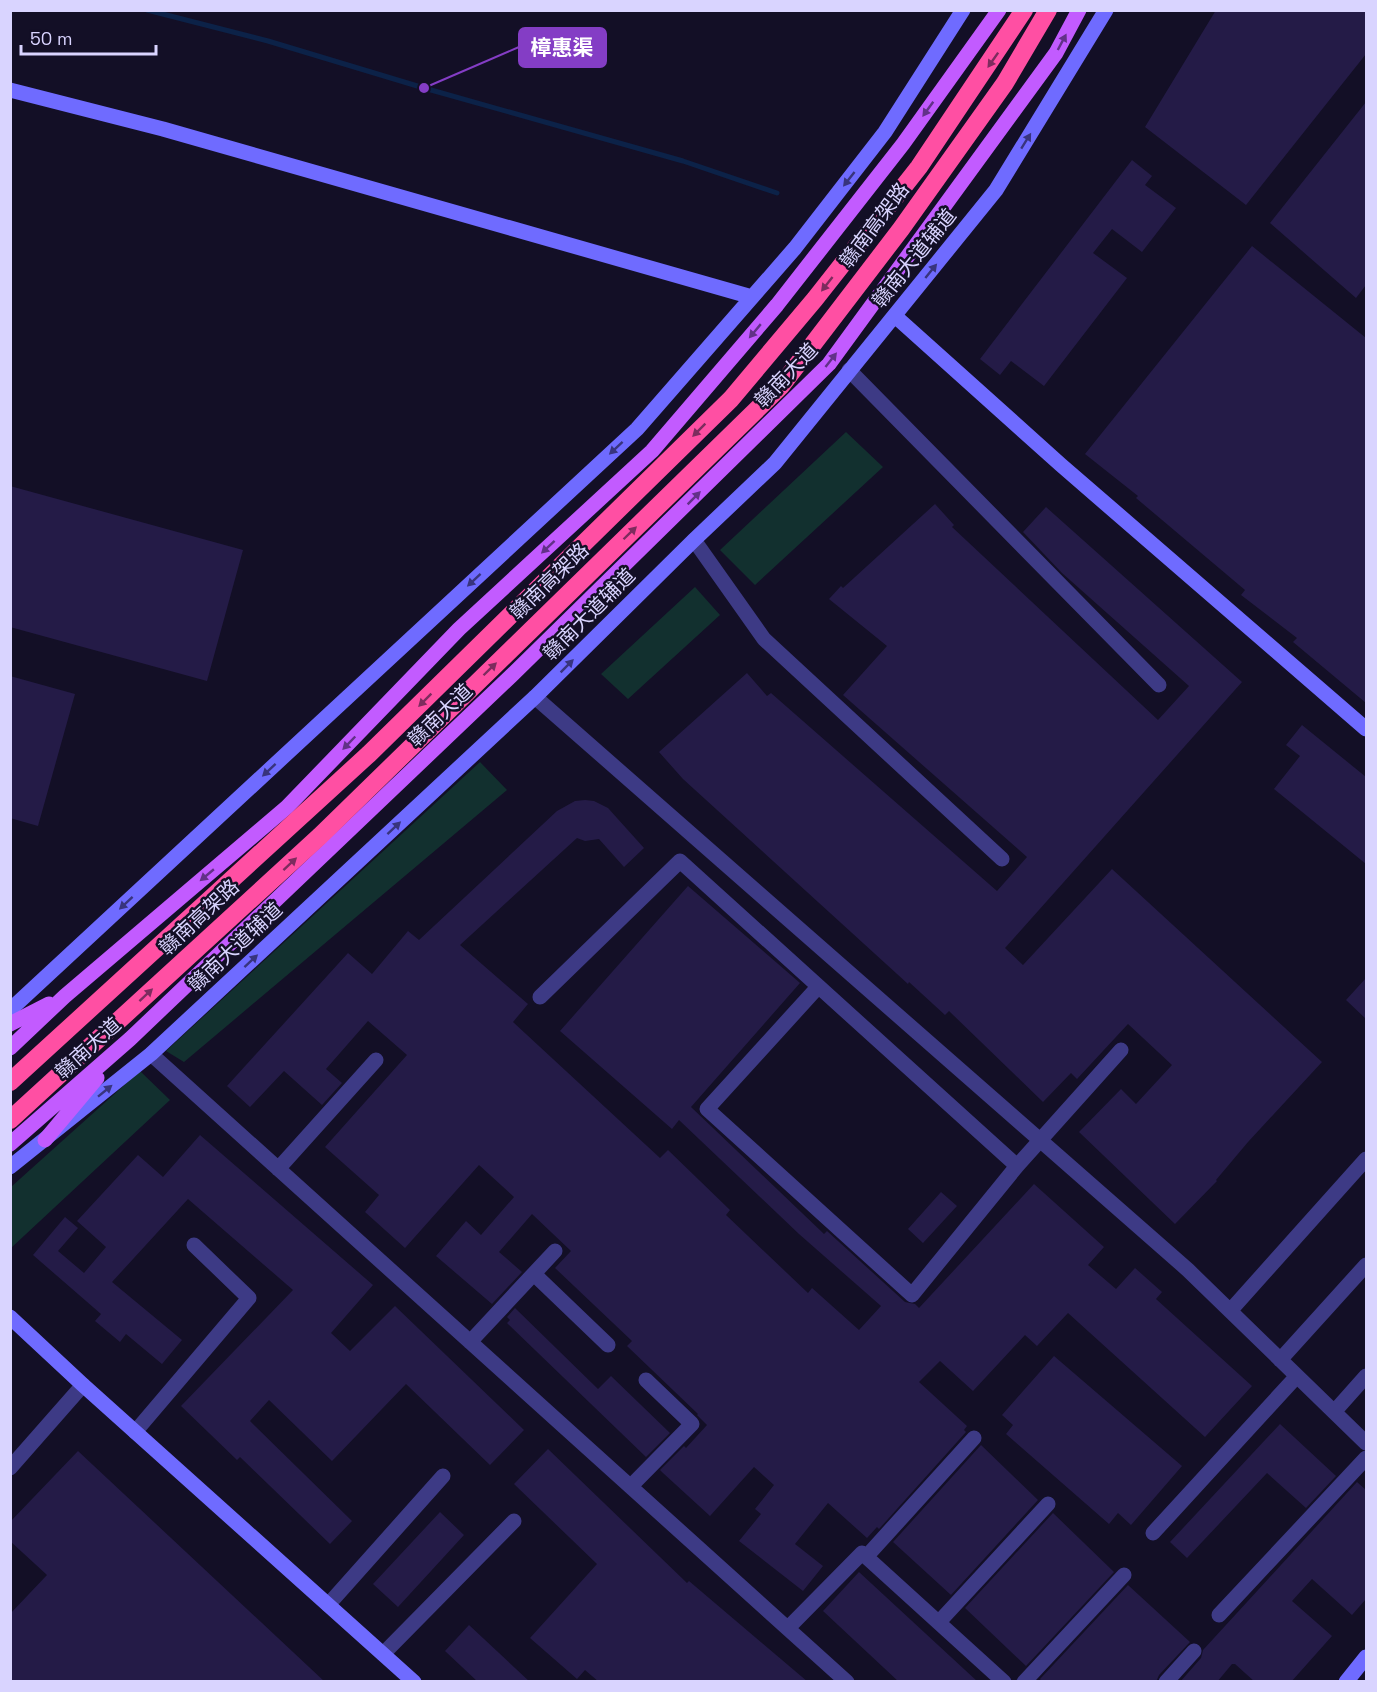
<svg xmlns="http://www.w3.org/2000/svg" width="1377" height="1692" font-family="'Space Grotesk','Noto Sans SC',sans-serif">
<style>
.green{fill:#12302f}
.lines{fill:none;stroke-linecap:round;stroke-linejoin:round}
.stream{stroke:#0c2248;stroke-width:5}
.building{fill:#241b47}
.street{stroke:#3d3a85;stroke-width:15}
.secondary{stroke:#6f6bff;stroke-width:15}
.primary{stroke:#c25bff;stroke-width:15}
.highway{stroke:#ff4fa3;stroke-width:18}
.oneway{fill:#623188}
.oneway2{fill:#7d2c5e}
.oneway3{fill:#38347d}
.labels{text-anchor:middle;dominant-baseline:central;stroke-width:5;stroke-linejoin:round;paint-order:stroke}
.street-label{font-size:20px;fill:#d9d4ff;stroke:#130f26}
.leader{fill:none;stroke:#843dc5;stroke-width:2}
.callout-dot{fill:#843dc5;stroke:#130f26;stroke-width:2}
.callout{fill:#843dc5;stroke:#843dc5;stroke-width:2}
.callout-label{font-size:21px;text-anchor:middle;font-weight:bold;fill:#fff}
</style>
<rect width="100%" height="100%" fill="#130f26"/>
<path class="green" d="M846 432 883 467 755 585 720 550Z
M695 587 720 615 628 699 601 674Z
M480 762 507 790 184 1062 166 1051Z
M140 1071 170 1100 11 1248V1187Z"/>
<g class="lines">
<path class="stream" d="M147 10 268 41 424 88 683 161 777 193"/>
</g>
<path class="building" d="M1216 10H1366V54L1246 205 1145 127Z
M1366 102V285L1356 298 1270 223Z
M1132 160 1152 176 1145 185 1176 208 1142 252 1112 229 1093 253 1127 278 1044 386 1011 361 1000 375 980 359Z
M1252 246 1366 338V703L1293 642 1297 638 1241 595 1245 590 1136 498 1138 496 1085 454Z
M10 486 243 550 207 681 10 627Z
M935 504 954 525 952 527 1158 720 1189 686 1062 573 1023 532 1046 507 1242 682 1005 948 1023 965 1112 869 1322 1062 1248 1142 1216 1180 1217 1181 1175 1224 1079 1132 1121 1089 1136 1104 1172 1065 1128 1024 1077 1079 1071 1073 1043 1102 949 1011 945 1015 909 982 908 984 683 779 659 752 747 673 767 696 771 693 997 891 1027 857 843 695 887 646 829 599 841 586 843 588Z
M10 676 75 694 38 826 10 818Z
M1302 725 1366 777V864L1274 789 1300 756 1286 745Z
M585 800 594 801 608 808 644 848 624 867 599 839 585 841 577 838 460 945 528 1004 513 1022 660 1158 668 1150 730 1210 726 1215 808 1293 812 1288 859 1330 881 1306 799 1234 679 1120 672 1129 560 1031 688 886 800 983 691 1107 824 1234 827 1231 905 1302 915 1304 919 1308 1034 1184 1104 1247 1088 1265 1116 1289 1135 1268 1162 1292 1156 1299 1252 1386 1205 1437 1068 1313 1037 1346 1025 1335 973 1391 940 1361 919 1382 967 1426 964 1430 966 1432 879 1529 877 1527 867 1538 828 1503 795 1544 823 1566 803 1591 739 1541 761 1514 755 1509 774 1485 754 1467 710 1516 663 1473 660 1470 684 1446 686 1448 707 1425 697 1415 698 1414 627 1346 632 1341 555 1268 571 1251 532 1214 499 1252 522 1272 492 1304 436 1256 466 1221 481 1235 514 1197 479 1165 405 1248 365 1212 379 1195 325 1147 407 1055 368 1021 326 1069 342 1083 322 1105 284 1071 250 1107 227 1086 348 953 372 974 408 931 419 940 557 811 575 801Z
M1366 978V1019L1346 1000Z
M200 1135 373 1285 331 1333 350 1351 395 1306 524 1430 490 1465 406 1384 332 1461 269 1400 250 1421 352 1521 330 1544 240 1457 237 1460 181 1406 293 1290 188 1199 112 1282 182 1340 162 1364 126 1334 120 1342 95 1321 101 1314 33 1255 65 1217 78 1228 58 1251 84 1273 106 1247 77 1221 138 1155 163 1177Z
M941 1192 957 1206 923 1243 908 1229Z
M515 1308 598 1389 611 1376 670 1433 646 1457 507 1323 510 1320 507 1317Z
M1054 1356 1182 1466 1131 1525 1118 1513 1109 1524 1006 1434 1013 1425 1002 1415Z
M1280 1424 1336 1476 1306 1508 1267 1473 1187 1558 1170 1542Z
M981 1445 1038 1500 951 1595 893 1542Z
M548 1449 687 1583 689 1581 808 1682H599L585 1670 577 1679 530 1638 597 1564 514 1484Z
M78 1451 325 1682H10V1614L47 1575 10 1541V1522Z
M1357 1482 1366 1490V1599L1352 1615 1312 1579 1292 1601 1332 1636 1291 1682H1255L1235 1664H1232L1217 1682H1180L1201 1658 1203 1650Z
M440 1512 464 1535 398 1607 373 1584Z
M1053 1513 1114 1572 1026 1666 965 1608Z
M859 1572 978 1682H899L823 1611Z
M1128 1585 1190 1642 1159 1675 1156 1682H1042L1040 1679Z
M469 1625 530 1682H478L445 1651Z"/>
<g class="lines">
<path class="street" d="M849 370 1159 685
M694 540 764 639 1002 859
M535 697 1188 1270 1366 1443
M818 987 707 1109 912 1295 1017 1166
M540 997 680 861 1017 1166 1121 1050
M151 1054 847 1682
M278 1169 376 1060
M534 1274 608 1345
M1230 1311 1366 1159
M470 1342 555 1251
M1280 1360 1366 1265
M1334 1412 1366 1376
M135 1432 249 1298 194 1245
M10 1468 83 1385
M631 1486 692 1424 646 1380
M1153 1533 1297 1376
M866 1557 974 1438
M328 1605 443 1476
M1219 1615 1366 1458
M939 1622 1048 1504
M788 1628 862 1553 1004 1682
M383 1654 514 1521
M1024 1682 1124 1575
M1166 1682 1194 1651"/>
<path class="secondary" d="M10 90 163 129 752 297
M895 316 1061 465 1366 729
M10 1010 637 429 795 248 885 132 963 10
M10 1167 151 1054 535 697 694 540 775 463 996 190 1106 10
M10 1317 83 1385 414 1682
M1346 1682 1366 1657"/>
<path class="primary" d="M10 1024 49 1004
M10 1048 65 996 287 807 459 629 652 451 777 305 903 144 999 10
M45 1140 97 1078
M10 1144 130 1039 511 676 829 364 1056 53 1079 10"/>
<path class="highway" d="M10 1082 369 754 731 399 815 299 919 167 1024 10
M10 1120 320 836 781 386 901 229 1005 83 1048 10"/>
</g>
<defs><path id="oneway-solid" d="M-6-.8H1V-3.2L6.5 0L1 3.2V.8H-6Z" transform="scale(1.5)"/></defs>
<g class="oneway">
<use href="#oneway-solid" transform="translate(1062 42) rotate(-62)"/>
<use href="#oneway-solid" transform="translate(928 109) rotate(126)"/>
<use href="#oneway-solid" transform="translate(755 331) rotate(130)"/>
<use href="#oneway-solid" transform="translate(831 360) rotate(-52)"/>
<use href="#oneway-solid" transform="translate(694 498) rotate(-45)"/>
<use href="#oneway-solid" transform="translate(548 547) rotate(137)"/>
<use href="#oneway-solid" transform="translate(349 743) rotate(134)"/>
<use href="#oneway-solid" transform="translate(207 875) rotate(140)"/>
</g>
<g class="oneway2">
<use href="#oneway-solid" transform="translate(993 60) rotate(125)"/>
<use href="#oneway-solid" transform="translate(827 284) rotate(128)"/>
<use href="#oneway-solid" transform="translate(699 430) rotate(135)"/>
<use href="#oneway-solid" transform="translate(630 533) rotate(-44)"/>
<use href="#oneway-solid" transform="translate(490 669) rotate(-44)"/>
<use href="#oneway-solid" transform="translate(425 700) rotate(135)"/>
<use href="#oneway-solid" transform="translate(290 864) rotate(-43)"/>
<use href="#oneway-solid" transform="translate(146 995) rotate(-43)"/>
</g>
<g class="oneway3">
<use href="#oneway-solid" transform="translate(1026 141) rotate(-58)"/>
<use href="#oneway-solid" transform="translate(849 179) rotate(128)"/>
<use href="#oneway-solid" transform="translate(931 271) rotate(-51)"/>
<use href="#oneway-solid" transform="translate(616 448) rotate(137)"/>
<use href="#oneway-solid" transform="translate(474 580) rotate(137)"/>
<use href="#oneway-solid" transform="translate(567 666) rotate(-45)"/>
<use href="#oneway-solid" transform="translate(269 770) rotate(137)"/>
<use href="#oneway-solid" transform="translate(394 828) rotate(-43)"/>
<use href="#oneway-solid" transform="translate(126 903) rotate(137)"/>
<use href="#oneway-solid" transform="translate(251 961) rotate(-43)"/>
<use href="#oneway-solid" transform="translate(105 1091) rotate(-39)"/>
</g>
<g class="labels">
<g class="street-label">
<text transform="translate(874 225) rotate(-53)">赣南高架路</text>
<text transform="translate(914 258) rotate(-51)">赣南大道辅道</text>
<text transform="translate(786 375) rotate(-46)">赣南大道</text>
<text transform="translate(549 581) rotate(-44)">赣南高架路</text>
<text transform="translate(589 614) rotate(-45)">赣南大道辅道</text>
<text transform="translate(440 715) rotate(-44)">赣南大道</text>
<text transform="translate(199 917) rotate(-43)">赣南高架路</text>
<text transform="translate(235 947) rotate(-43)">赣南大道辅道</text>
<text transform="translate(88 1048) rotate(-42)">赣南大道</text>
</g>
</g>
<path class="leader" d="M424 88L519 47"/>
<circle class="callout-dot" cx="424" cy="88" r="6"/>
<rect class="callout" x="519" y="28" width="87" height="39" rx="6"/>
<g class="callout-label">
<text x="562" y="55">樟惠渠</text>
</g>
<rect width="1377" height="1692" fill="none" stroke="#d9d4ff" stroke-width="24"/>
<path d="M21 45v9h135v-9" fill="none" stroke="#d9d4ff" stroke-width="3"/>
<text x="30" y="45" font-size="18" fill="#d9d4ff" stroke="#130f26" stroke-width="4.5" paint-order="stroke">50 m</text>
</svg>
